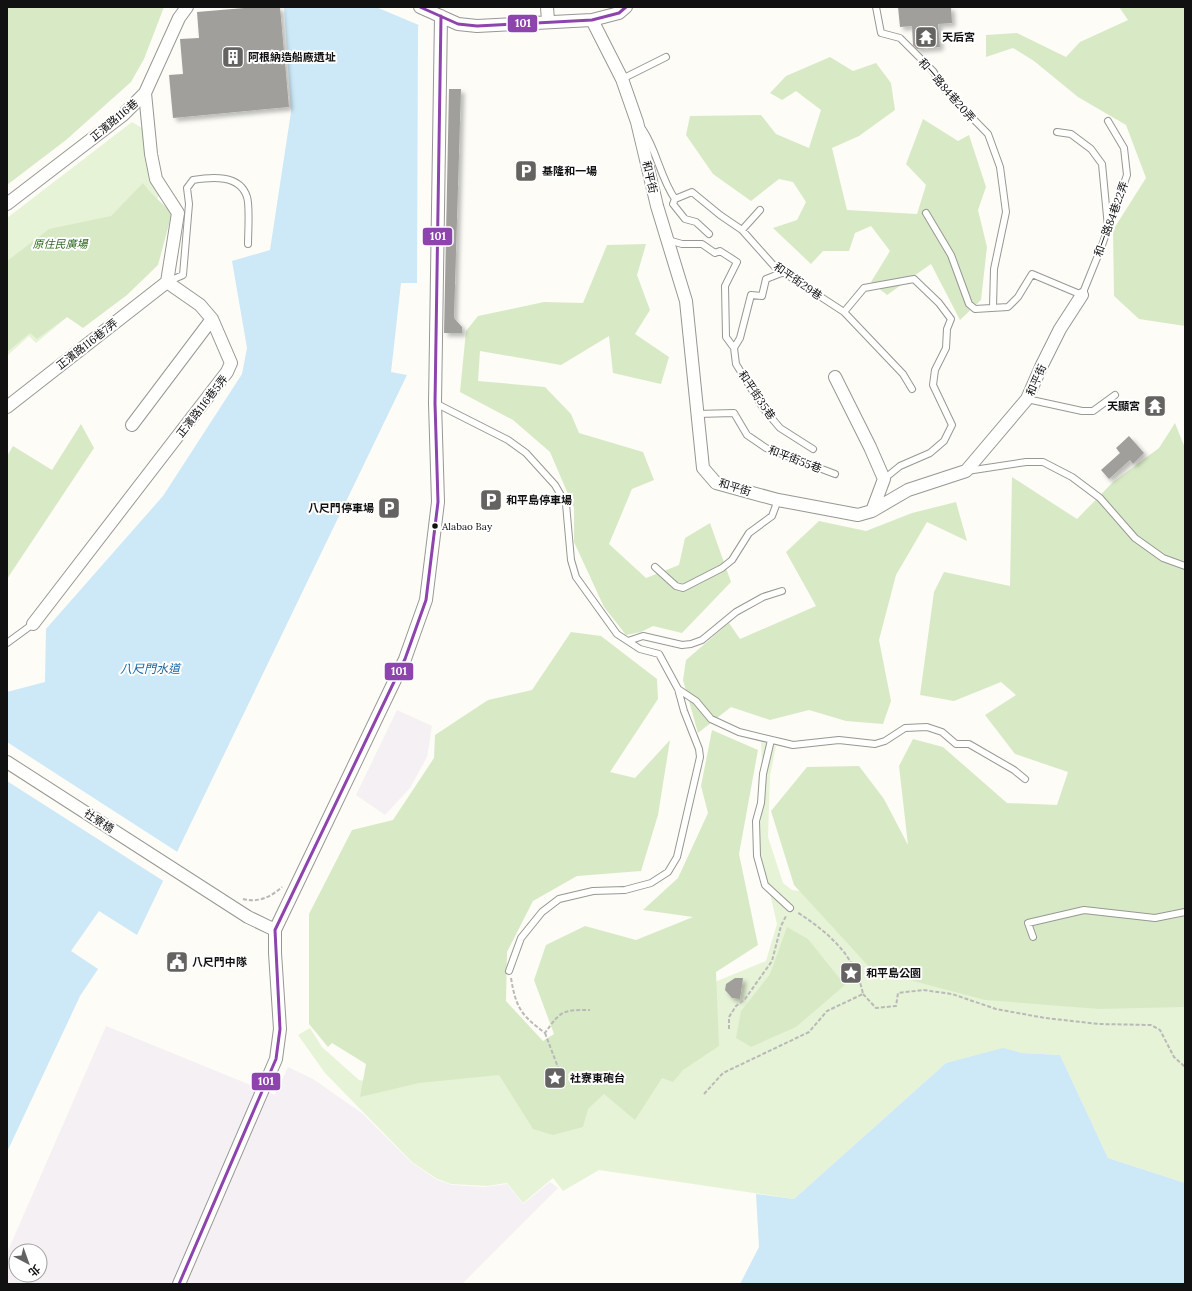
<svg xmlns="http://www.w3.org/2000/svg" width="1192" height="1291" font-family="Lora,'Noto Sans TC',serif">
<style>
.industrial{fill:#f5f0f3;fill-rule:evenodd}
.green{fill:#e7f3d7}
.forest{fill:#d8eac5}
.water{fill:#cde8f7}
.pier{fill:#fdfcf7}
.building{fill:#a19f9c;filter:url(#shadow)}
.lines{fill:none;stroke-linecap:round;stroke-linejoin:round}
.service-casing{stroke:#979795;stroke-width:8}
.minor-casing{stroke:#979795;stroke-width:14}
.path{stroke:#b9b9b8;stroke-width:2;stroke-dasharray:4 2;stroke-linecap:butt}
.service{stroke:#fffffe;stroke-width:6}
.minor{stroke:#fffffe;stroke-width:12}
.bus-1-casing{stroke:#fff;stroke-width:6}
.bus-1{stroke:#8e44ad;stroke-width:3}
.bus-dot{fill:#111;stroke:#fff;stroke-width:1.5}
.labels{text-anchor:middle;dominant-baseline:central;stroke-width:4;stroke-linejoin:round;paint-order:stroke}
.bus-label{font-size:10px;fill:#111;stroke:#fff;text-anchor:start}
.poi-label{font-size:11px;font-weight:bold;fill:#111;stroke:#fff;text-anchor:start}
.street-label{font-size:11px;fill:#111;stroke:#fff}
.park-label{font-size:11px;font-style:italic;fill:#2f6b1f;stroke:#fff}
.water-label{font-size:12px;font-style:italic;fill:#1768a6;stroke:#fff}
.line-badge{stroke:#fff;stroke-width:1.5}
.badge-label{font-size:11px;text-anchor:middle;font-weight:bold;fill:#fff}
</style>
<defs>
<filter id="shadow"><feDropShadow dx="3.5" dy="3.5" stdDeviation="2" flood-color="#0004"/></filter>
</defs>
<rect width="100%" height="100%" fill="#fdfcf7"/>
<path class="industrial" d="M397 710 432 726 427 757 410 788 385 815 356 795Z
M106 1026 275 1095 288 1067 313 1079 363 1114 411 1162 437 1180 452 1185 485 1187 507 1184 523 1204 550 1182 558 1188 462 1284H7V1253ZM16 1251H40V1275H16Z"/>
<path class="green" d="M132 122 142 128 151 179 159 196 78 308 36 343 29 336 7 356V218Z
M761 742 776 746 770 776 768 837 783 883 792 890 958 910 1185 971V1183L1108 1158 1060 1055 1022 1053 1003 1049 946 1063 794 1199 599 1170 563 1191 553 1178 523 1203 507 1183 487 1186 451 1184 437 1179 412 1162 325 1073 298 1035 310 1028 322 1047 359 1080 383 1084 526 1064 659 1005 766 961 777 924 755 828 762 765Z"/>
<path class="forest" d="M7 7H164L144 59 131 82 66 140 7 185Z
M1119 7H1185V326L1139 319 1114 296 1113 230 1146 178 1126 125 1078 97 1034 61 1013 48 986 57V35L1017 33 1066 57 1080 42 1128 20Z
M830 57 853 71 876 63 891 83 895 110 859 136 832 148 847 210 917 214 926 185 906 164 923 119 958 141 969 135 986 187 978 210 987 247 981 300 960 320 931 264 887 295 871 282 890 251 871 226 855 233 849 251H823L811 264 773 228 797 220 806 202 793 182 779 179 751 201 713 174 686 135 690 116 761 115 776 134 809 148 821 110 796 91 782 100 770 93 786 76Z
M143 183 151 193 172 213 158 265 127 295 83 328 67 317 37 339 30 333 7 352V261L49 229 111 216Z
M646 244 637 275 650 310 635 334 669 357 661 384 613 373 609 336 561 365 480 351 478 381 545 387 571 414 579 433 643 452 654 480 632 489 609 544 646 578 679 565 685 538 710 523 731 582 682 633 653 626 641 632 626 635 604 607 574 542V508L550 452 513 420 460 392 466 331 478 316 544 302 583 303 607 245Z
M1175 423 1185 448V1007L1099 1009 985 1000 872 970 794 885 771 811 807 767 859 766 884 799 908 845 899 766 913 739 943 747 1007 803 1057 805 1068 772 1015 754 985 715 1016 695 1001 682 954 701 920 695 934 592 944 572 1010 586 1012 477 1077 519 1113 482 1159 448Z
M81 424 94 448 7 579V456L13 446 52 470Z
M956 502 967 541 927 522 896 575 879 640 891 701 883 724 846 721 809 710 770 720 731 707 698 733 683 680 686 660 729 623 740 639 816 606 786 552 819 521 866 531 912 513Z
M571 632 601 636 657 679 658 699 610 772 635 778 670 740 658 815 641 871 577 876 533 901 507 952 506 1001 543 1041 554 1034 534 980 546 945 585 926 636 940 693 917 643 910 678 878 708 813 701 786 712 730 758 750 739 854 758 945 716 972 719 1046 683 1070 673 1082 662 1078 635 1120 604 1094 588 1109 583 1127 553 1135 533 1129 499 1075 419 1083 360 1097 366 1064 332 1043 328 1047 309 1024V914L352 830 393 820 434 758 435 735 488 700 532 690Z
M787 927 808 939 845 985 796 1027 751 1047 736 1038 741 1011 770 974Z"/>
<path class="water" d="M284 7H426L418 27 417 283H401L391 372 407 375 137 935 99 911 71 951 98 969 80 996 7 1152V692L45 682 46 629 163 496 242 374 247 348 232 261 270 250 291 112Z
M1003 1048 1022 1053 1060 1055 1108 1158 1185 1183V1284H740L759 1247 756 1194 794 1199 946 1063Z"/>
<path class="pier" d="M376 7H428L421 26Z
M7 742 179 853 165 882 7 781Z"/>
<path class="building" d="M256 7H280L289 107 173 118 169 75 183 74 180 39 199 38 197 12Z
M898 7H951L952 23 938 24 940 47 917 49 913 45 912 26 900 27Z
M449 89H461L454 318 462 327V333H444Z
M1129 436 1144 453 1133 464 1130 460 1109 479 1101 470 1120 453 1116 448Z
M735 978H743L740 999 732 998 725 990 726 984Z"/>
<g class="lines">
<g class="service-casing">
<path id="service" d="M876 7 881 33 900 38 933 71 945 90 988 134 1000 167 1006 212 994 269 993 307
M622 79 666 57
M643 130C657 151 660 177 675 199L673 204 685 219 696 222 709 234
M1057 132 1071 134 1091 149 1102 164 1108 227
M675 199 692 192 720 215 742 230 775 267 844 312 903 374 912 389
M926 213 951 255 969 304 975 309 1008 307 1018 297 1032 274 1082 295 1101 248 1127 175 1124 148 1108 121
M742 230 760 210
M668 240 682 244H702L715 253 720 251 737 262 725 286 726 337 734 348 736 364 763 408 780 428 813 449
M167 282 183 275 189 204 187 188 193 180C211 177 240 174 247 197 250 206 248 233 248 244
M844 312 864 288 914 279 939 303 951 319 947 329 946 348 935 370 933 385 952 425 944 441 930 453 900 466 884 479
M734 348 740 338 751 295 762 296 766 279 784 272
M1027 399 1082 411H1093L1115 395
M435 403 508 440 526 453 555 485 566 504 571 560 576 577 617 634 640 649 659 654 678 689 684 711 699 749 700 757 677 857 668 872 651 883 625 890 593 891 559 899 542 912 521 938 509 971
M697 414 734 413 747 435 766 448 835 474
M967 471 1026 462H1043L1072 477 1100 498 1135 538 1163 558 1185 566
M655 567 676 586 683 588 722 568 732 560 749 533 772 516 778 500
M628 641 643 636 682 645 691 644 702 640 736 612 763 597 782 591
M7 643 33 624
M678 689 696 701 711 719 739 732 793 745 839 740 875 744 885 741 905 728 927 727 942 732 956 744H969L1014 770 1025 779
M771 740 763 774 761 803 756 821 757 856 765 885 790 908
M1033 937 1028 923 1084 910 1155 918 1185 912"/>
</g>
<g class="minor-casing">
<path id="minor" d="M420 7 458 24 477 26 592 20 619 13 626 7
M547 7 548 21
M592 20 622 79 637 122 657 206 686 301 703 468 716 483 778 500 858 515 872 511 908 490 966 471 1027 399 1041 367 1060 329 1082 295
M7 204 123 115 145 93 179 18 187 7
M835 377 870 447 884 479 872 511
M7 407 167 282
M132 425 212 319
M33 624 227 372 231 363 212 319 200 305 167 282 178 213 156 179 151 154 145 93
M7 762 248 917 275 930
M179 1284 276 1059 280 1029 275 953V930L405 659 426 600 438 502 435 403 441 16"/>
</g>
<path class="path" d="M243 899C258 903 271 897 282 887
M511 978C516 1008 521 1015 545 1033 561 1010 563 1010 590 1010
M863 994 876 1008 896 1006 898 993 923 990 952 994 996 1009 1045 1018 1099 1024 1151 1025 1160 1030 1174 1057 1185 1067
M729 1029V1017L736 1006 745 999 772 961 781 926 786 916
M545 1033 559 1070
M704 1094 723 1073 809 1032 827 1011 863 994C855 955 829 933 797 912"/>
<use href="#service" class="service"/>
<use href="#minor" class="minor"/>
<g class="bus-1-casing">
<path id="bus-1" d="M420 7 458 24 477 26 592 20 619 13 626 7
M179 1284 276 1059 280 1029 275 930 405 659 426 600 438 502 435 403 441 16"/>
</g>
<use href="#bus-1" class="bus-1"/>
</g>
<defs>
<g id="temple-square" transform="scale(1.15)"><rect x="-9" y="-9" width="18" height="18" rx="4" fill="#646362" stroke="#fff"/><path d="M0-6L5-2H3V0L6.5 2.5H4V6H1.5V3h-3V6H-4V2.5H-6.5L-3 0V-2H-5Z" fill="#fff"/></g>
<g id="building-square" transform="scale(1.15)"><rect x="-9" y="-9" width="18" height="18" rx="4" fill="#646362" stroke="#fff"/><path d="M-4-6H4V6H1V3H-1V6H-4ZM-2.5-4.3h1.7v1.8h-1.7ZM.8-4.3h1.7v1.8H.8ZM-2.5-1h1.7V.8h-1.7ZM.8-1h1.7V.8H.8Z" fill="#fff"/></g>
<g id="parking-square" transform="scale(1.15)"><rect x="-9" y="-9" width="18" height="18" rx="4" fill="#646362" stroke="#fff"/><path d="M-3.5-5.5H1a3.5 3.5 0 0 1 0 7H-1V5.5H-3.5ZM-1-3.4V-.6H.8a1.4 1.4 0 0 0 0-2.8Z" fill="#fff"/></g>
<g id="civic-square" transform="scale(1.15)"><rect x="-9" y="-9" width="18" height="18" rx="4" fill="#646362" stroke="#fff"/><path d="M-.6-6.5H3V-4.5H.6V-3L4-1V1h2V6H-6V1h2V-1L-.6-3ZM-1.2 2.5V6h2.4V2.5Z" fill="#fff"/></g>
<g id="sight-square" transform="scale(1.15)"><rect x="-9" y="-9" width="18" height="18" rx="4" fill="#646362" stroke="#fff"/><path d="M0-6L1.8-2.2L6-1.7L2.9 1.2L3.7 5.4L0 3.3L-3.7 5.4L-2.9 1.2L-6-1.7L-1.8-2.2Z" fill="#fff"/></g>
</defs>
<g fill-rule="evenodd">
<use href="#temple-square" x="926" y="37"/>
<use href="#building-square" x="233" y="57"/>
<use href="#parking-square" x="526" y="171"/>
<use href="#temple-square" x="1155" y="406"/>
<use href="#parking-square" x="491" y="500"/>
<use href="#parking-square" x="389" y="508"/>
<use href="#civic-square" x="177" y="962"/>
<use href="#sight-square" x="851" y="973"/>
<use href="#sight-square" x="555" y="1078"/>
</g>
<circle class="bus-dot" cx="435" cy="526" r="3.5"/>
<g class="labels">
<g class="bus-label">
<text x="442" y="526">Alabao Bay</text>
</g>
<g class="poi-label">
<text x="942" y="37">天后宮</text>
<text x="248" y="57">阿根納造船廠遺址</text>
<text x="542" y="171">基隆和一場</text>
<text x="1140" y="406" text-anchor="end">天顯宮</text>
<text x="506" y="500">和平島停車場</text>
<text x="374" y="508" text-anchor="end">八尺門停車場</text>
<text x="192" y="962">八尺門中隊</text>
<text x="866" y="973">和平島公園</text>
<text x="570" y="1078">社寮東砲台</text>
</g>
<g class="street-label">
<text transform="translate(947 90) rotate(49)">和一路84巷20弄</text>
<text transform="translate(114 120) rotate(-40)">正濱路116巷</text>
<text transform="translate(650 177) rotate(77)">和平街</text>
<text transform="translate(1111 219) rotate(-70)">和一路84巷22弄</text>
<text transform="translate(798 281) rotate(35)">和平街29巷</text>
<text transform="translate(87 344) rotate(-38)">正濱路116巷7弄</text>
<text transform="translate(1036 380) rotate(-66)">和平街</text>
<text transform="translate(757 395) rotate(56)">和平街35巷</text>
<text transform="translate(202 406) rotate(-52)">正濱路116巷5弄</text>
<text transform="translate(795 459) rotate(21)">和平街55巷</text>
<text transform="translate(735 487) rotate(17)">和平街</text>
<text transform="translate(99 821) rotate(33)">社寮橋</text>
</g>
<g class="park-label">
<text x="60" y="244">原住民廣場</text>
</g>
<g class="water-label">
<text x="150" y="668">八尺門水道</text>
</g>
</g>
<g class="line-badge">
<rect x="507" y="14" width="31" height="19" rx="4" fill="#8e44ad"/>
<rect x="422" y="227" width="31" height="19" rx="4" fill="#8e44ad"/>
<rect x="384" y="662" width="30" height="19" rx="4" fill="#8e44ad"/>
<rect x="251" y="1072" width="30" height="19" rx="4" fill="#8e44ad"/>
</g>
<g class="badge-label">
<text x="523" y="27">101</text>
<text x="438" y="240">101</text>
<text x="399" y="675">101</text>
<text x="266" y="1085">101</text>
</g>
<rect width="1192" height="1291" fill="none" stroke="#111111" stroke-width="16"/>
<g transform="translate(28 1263) rotate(139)"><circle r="19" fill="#ffffff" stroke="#a0a0a0"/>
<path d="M0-3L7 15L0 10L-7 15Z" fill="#646362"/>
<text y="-6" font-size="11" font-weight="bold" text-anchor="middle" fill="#111111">北</text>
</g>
</svg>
